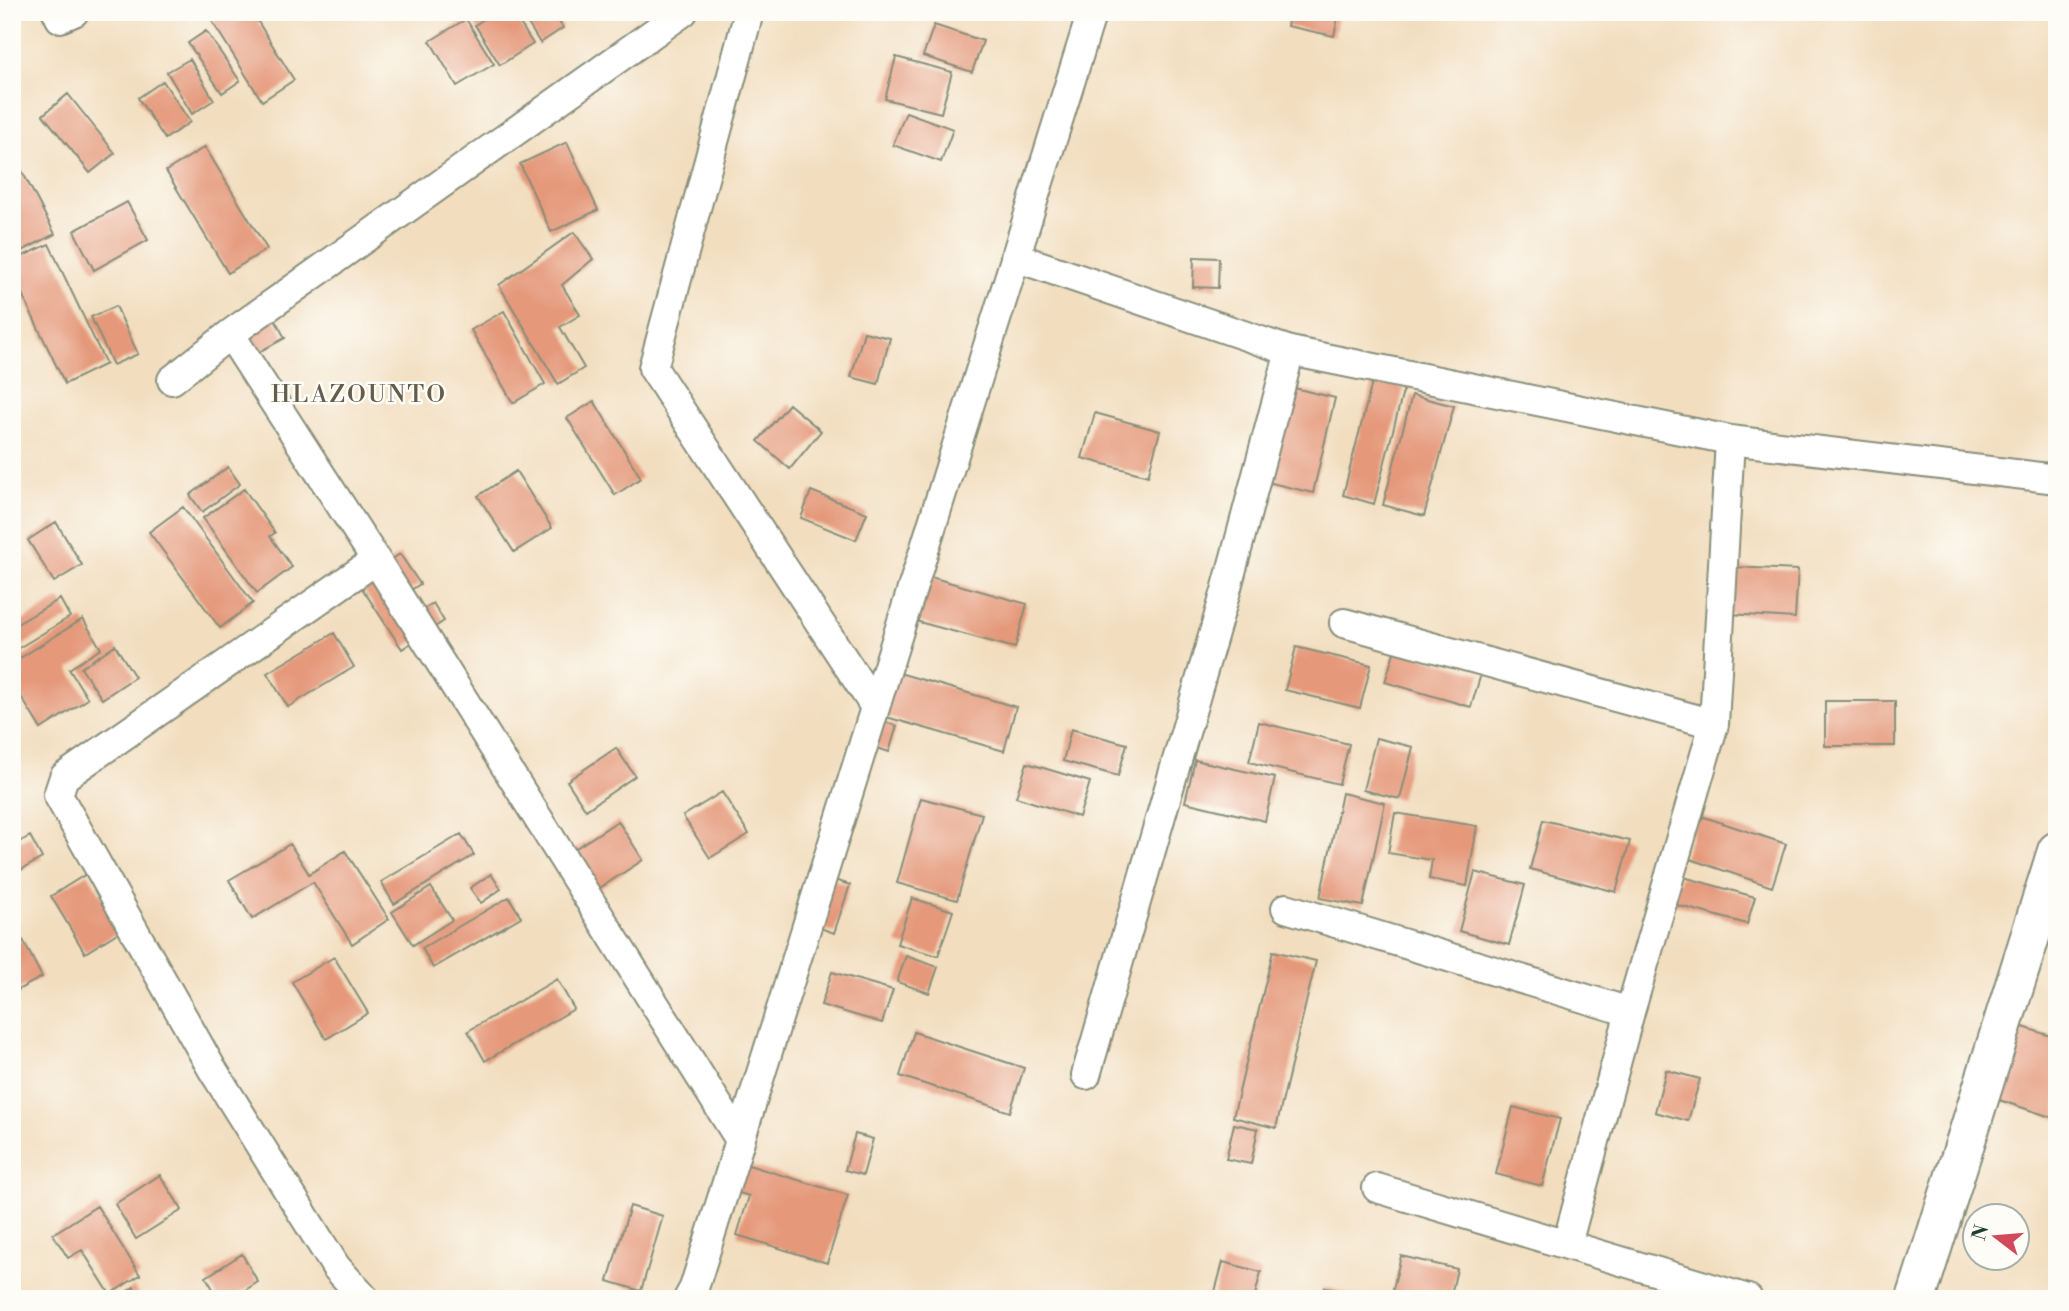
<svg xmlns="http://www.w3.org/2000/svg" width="2069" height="1311" font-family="'Libre Bodoni',serif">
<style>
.building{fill:#e5997a}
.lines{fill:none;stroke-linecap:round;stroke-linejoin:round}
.street-casing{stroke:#888e7a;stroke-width:32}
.secondary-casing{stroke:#888e7a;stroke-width:42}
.street{stroke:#fff;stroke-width:28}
.secondary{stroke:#fff;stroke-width:38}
.labels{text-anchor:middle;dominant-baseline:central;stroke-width:5;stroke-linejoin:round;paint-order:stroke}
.neighbourhood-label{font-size:24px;letter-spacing:2px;fill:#645d4c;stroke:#fdfcf7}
</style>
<rect width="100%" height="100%" fill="#fdfcf7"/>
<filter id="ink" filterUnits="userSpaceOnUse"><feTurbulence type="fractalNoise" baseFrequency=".0143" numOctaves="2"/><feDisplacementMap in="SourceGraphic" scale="14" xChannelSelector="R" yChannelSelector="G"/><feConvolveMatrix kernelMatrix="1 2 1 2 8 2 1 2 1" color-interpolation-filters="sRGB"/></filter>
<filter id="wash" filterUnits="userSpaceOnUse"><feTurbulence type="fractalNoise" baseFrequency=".00686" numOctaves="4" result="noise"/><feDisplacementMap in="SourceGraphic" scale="28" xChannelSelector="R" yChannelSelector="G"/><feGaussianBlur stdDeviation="1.57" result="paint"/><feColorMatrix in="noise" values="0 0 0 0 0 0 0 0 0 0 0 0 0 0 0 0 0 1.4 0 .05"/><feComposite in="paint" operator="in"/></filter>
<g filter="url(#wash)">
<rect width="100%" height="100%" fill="#f2debf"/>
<g id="blocks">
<path class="building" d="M226 12H252L294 80 262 101 212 21Z
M494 12H513L533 44 500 65 475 25Z
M521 12H553L563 28 540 43Z
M1290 12H1339L1334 36 1287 26Z
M466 19 494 64 457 86 430 41Z
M934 25 983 41 972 72 923 56Z
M206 31 240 81 222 93 188 43Z
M896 57 952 72 941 113 885 99Z
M190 59 214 100 192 114 167 72Z
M163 81 190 122 165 139 138 98Z
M68 94 115 153 90 173 43 115Z
M906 112 953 129 941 162 893 145Z
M567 142 598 210 551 232 520 164Z
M205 147 267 249 228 273 166 171Z
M12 152 55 234 12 256Z
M127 202 148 240 94 270 74 231Z
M574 232 593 259 562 285 580 315 560 327 584 368 558 384 499 285Z
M49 244 106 364 65 384 12 273V261Z
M1194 257 1219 258 1218 288 1193 287Z
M116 306 138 354 113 365 91 317Z
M504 311 545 384 513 403 471 330Z
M271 312 285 338 257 353 243 327Z
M864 332 890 338 878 384 851 377Z
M1373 379 1404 388 1374 504 1343 495Z
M1286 386 1335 398 1313 493 1263 481Z
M1412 395 1454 406 1424 516 1383 505Z
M594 401 641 478 615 495 567 418Z
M789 404 821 431 790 469 758 441Z
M1095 413 1160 431 1148 476 1082 458Z
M228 467 240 484 202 512 190 495Z
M516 471 552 528 514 552 478 496Z
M244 489 275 533 270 536 292 567 257 593 203 518Z
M811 491 867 513 856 540 801 518Z
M183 507 253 603 220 628 149 532Z
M56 522 82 565 54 582 28 540Z
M400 554 420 584 402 596 415 615 433 603 444 621 402 649 358 582Z
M1732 567 1798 570 1795 618 1729 614Z
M916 573 1027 604 1015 648 904 618Z
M60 599 70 617 12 652V627Z
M83 619 101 649 69 669 88 699 41 729 12 682V663Z
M334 633 354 667 288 707 267 673Z
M115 645 135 677 102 699 81 668Z
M1296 647 1371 665 1360 708 1285 690Z
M1395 649 1481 674 1471 707 1385 682Z
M882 668 1016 707 1004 751 869 712Z
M1825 701H1895V746H1825Z
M865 716 897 726 889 752 857 741Z
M1259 722 1349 744 1339 784 1249 762Z
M1071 729 1127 744 1118 776 1063 761Z
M1376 738 1413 747 1400 799 1363 790Z
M616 748 635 776 586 810 567 781Z
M1195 760 1275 778 1265 821 1185 802Z
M1027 763 1090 782 1079 817 1016 797Z
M722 792 749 834 710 858 683 816Z
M1342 793 1385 803 1363 906 1320 898Z
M921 798 982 814 957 900 897 883Z
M1395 813 1477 826 1467 886 1429 879 1432 860 1388 853Z
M1698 815 1786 844 1772 887 1684 857Z
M1543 820 1630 841 1616 892 1530 869Z
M618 821 643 860 578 902 553 863Z
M461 834 474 855 394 904 381 882Z
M30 836 42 858 12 875V846Z
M290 844 309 874 345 851 389 919 352 944 313 882 252 919 229 880Z
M1475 872 1525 885 1509 945 1459 931Z
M88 873 122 930 85 953 51 896Z
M491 874 501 889 481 903 470 888Z
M819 875 850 885 834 933 803 922Z
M1680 876 1755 897 1747 924 1673 904Z
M431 887 452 920 413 945 392 912Z
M509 897 521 917 433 968 422 948Z
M912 898 953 911 938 956 897 944Z
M23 940 42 977 12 993V946Z
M1273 951 1316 961 1276 1128 1233 1117Z
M906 956 938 967 929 993 897 982Z
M334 957 368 1013 326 1039 292 982Z
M832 972 893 990 882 1023 821 1005Z
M557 979 574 1009 485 1061 468 1031Z
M2017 1025 2057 1038V1119L1993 1098Z
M914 1032 1024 1068 1010 1112 900 1076Z
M1666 1070 1700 1079 1688 1121 1655 1112Z
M1513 1107 1560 1119 1542 1186 1496 1174Z
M1234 1124 1258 1129 1251 1164 1226 1159Z
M855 1134 873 1139 863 1175 845 1170Z
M745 1164 848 1195 827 1263 737 1235 749 1196 736 1192Z
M160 1175 182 1210 136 1239 115 1204Z
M97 1206 140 1275 110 1294 82 1250 68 1258 53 1234Z
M630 1206 663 1216 641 1291 608 1281Z
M242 1254 258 1282 231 1299H219L206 1277Z
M1401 1256 1457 1269 1450 1299H1400L1391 1297Z
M1223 1262 1261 1272 1254 1299H1213Z
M134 1287 141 1299H116Z
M1325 1287 1365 1298V1299H1322Z"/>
</g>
</g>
<g filter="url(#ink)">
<use href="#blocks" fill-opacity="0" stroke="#888e7a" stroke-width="2"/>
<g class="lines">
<g class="street-casing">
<path id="street" d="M57 12 60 18 74 12
M749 12 653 368 875 707
M1015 257 1290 351 1730 440 2057 479
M230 334 376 560 740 1140
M172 380 230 334 683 12
M1344 623 1714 724
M1286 908 1630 1012
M1086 1075 1226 591 1290 351
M1377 1188 1748 1299
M1567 1244 1630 1012 1714 724 1730 440
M365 1299 336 1267 211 1067 58 795 64 777 376 560
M688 1299 694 1288 1092 12"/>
</g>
<g class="secondary-casing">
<path id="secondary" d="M1916 1299 2057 851"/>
</g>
<use href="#street" class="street"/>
<use href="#secondary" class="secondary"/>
</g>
</g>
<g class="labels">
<g class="neighbourhood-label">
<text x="359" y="395">HLAZOUNTO</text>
</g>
</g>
<rect width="2069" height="1311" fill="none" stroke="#fdfcf7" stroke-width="42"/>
<g transform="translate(1996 1237) rotate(286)"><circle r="33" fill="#fdfcf7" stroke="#a4b0a9" stroke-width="2"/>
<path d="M0-5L12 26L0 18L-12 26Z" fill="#d1495b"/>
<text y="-10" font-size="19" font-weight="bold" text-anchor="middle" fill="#1f3d34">N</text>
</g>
</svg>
